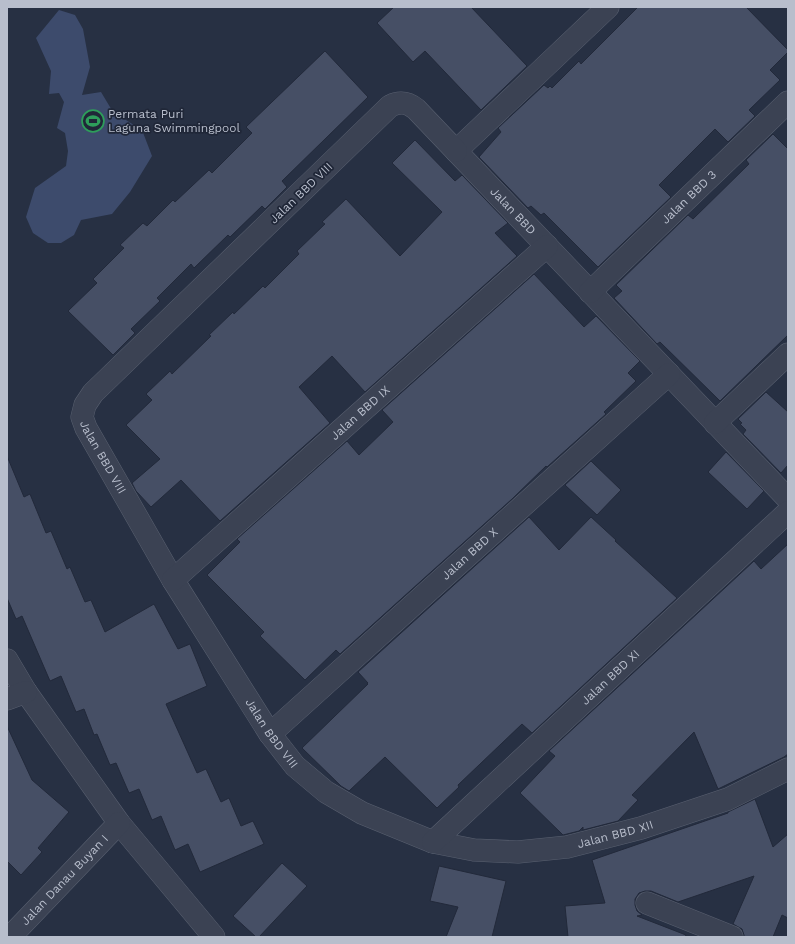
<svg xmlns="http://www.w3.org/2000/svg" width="795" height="944" font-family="'Work Sans',sans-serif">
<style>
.water{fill:#3d4b6c}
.building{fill:#464f65;stroke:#22293a}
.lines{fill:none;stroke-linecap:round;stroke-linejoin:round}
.street-casing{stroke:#596070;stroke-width:23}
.street{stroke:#3b4253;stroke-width:22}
.labels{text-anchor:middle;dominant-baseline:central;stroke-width:3.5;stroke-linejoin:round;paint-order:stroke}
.poi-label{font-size:12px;fill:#b8becc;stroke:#202738;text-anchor:start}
.street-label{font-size:12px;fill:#b8becc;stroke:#202738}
</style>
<rect width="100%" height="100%" fill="#273043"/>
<path class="water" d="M59 10 75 15 83 29 90 67 82 95 101 92 113 112 142 130 152 156 130 192 112 214 81 220 74 235 61 243H48L33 233 26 217 35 188 66 166 68 151 65 133 57 128 64 102 59 93 49 94 51 71 36 38Z"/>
<path class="building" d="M394 7H471L527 66 481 110 425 51 413 62 377 23Z
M638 7H746L788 50V52L770 70 780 80 749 110 755 116 728 142 715 129 659 185 671 197 598 267 544 213 541 215 531 206 528 208 479 157 501 132 498 128 544 85 548 88 550 86 552 88 579 61 581 64Z
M325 51 368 97 282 181 287 187 265 209 262 206 230 237 228 235 194 268 191 264 157 298 160 301 131 329 135 333 113 355 68 311 97 283 93 279 124 248 120 245 143 223 147 226 173 200 175 202 209 170 212 173 252 133 246 127Z
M773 134 788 149V335L720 401 660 342 657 344 614 298 622 291 616 285 688 215 693 219 749 164 746 160Z
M415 140 455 181 462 175 508 223 495 233 517 256 365 392 332 356 299 387 330 423 220 521 181 480 151 507 136 491 132 483 160 459 126 425 152 400 146 394 170 371 172 374 211 336 209 335 233 312 234 314 263 286 265 288 299 254 297 251 325 224 322 222 346 199 400 256 442 212 392 163Z
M534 274 584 327 596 316 640 361 628 373 636 381 604 412 606 414 547 467 546 466 512 499 340 654 336 650 305 680 260 636 264 632 207 575 240 542 237 539 347 441 359 455 393 422 382 410Z
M766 392 788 412V465L781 473 743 434 746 430 740 424 742 423 738 419Z
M726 452 764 491 747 509 708 472Z
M7 456 24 497 30 494 46 533 51 531 67 569 70 567 85 602 91 600 105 632 154 604 178 649 190 644 207 686 166 704 197 773 206 769 221 802 229 798 241 826 253 821 264 844 200 872 188 844 175 850 161 816 152 820 139 789 129 793 116 763 110 765 97 734 94 735 84 709 76 712 61 676 50 681 22 616 16 619 7 598Z
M591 461 621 490 597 515 565 485Z
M529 517 559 550 591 517 616 540 615 541 677 598 532 733 522 724 458 785 459 787 437 808 385 757 349 791 341 786 302 748 368 684H367L368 683 358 672Z
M788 544V754L784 757 718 789 694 732 632 795 638 800 618 821 583 830V827L579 831 563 835 520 793 555 756 549 751 754 561 761 569Z
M7 726 32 780 69 812 38 848 42 852 21 875 7 861Z
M755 799 773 847 788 834V918L782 915 773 937H744V935L742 929 733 924 754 876 678 902 651 891H645L639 893 635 899V905L637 911 642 915 637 916 686 935 685 937H568L565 906 605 903 592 860 728 813V812Z
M282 863 307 886 259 937H256L233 916Z
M439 866 506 881 492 937H446L458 907 430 901Z"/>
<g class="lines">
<g class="street-casing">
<g id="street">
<path id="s1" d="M608 7 456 151 788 499"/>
<path id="s2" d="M456 151 416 109C407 102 400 101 390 106L93 393 85 405 82 417 86 428 173 580 270 734 295 766 326 792 362 813 433 842 474 850 518 852 567 847 641 828 728 799 788 769"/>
<path id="s3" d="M590 292 788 102"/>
<path d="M715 423 788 354"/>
<path id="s4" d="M173 580 547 246"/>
<path d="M7 660 26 692 119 823 214 937"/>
<path d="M7 699 26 692"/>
<path id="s5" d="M270 734 669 374"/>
<path id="s6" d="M433 842 788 512"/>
<path d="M647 903 732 937"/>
<path id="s7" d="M10 937 119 823"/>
</g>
</g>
<use href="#street" class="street"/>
</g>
<defs>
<g id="stadium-ring" transform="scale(1.15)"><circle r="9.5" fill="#202738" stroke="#2e9e5b" stroke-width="1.5"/><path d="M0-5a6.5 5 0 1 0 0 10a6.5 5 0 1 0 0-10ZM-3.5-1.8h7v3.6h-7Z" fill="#2e9e5b"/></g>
</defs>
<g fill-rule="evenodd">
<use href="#stadium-ring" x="93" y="121"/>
</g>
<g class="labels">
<g class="poi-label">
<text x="108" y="114">Permata Puri<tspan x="108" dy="14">Laguna Swimmingpool</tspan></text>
</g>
<g class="street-label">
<text transform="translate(301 193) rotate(-44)">Jalan BBD VIII</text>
<text stroke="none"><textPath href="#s3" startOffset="137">Jalan BBD 3</textPath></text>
<text stroke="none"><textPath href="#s1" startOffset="292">Jalan BBD</textPath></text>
<text stroke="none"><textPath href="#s4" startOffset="251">Jalan BBD IX</textPath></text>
<text stroke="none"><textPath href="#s2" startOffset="571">Jalan BBD VIII</textPath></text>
<text stroke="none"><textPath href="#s5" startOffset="269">Jalan BBD X</textPath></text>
<text stroke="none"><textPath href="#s6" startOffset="242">Jalan BBD XI</textPath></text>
<text stroke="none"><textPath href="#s2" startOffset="895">Jalan BBD VIII</textPath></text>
<text stroke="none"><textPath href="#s2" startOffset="1279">Jalan BBD XII</textPath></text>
<text stroke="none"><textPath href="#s7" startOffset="79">Jalan Danau Buyan I</textPath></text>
</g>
</g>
<rect width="795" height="944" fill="none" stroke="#b8becc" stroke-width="16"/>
</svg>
